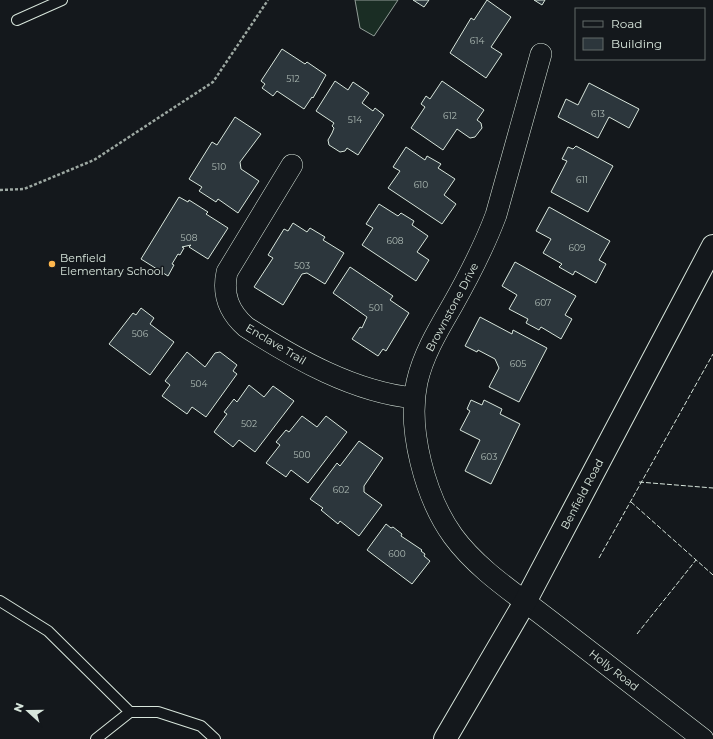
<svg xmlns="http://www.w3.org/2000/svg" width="713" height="739" font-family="Montserrat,sans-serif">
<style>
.green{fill:#1a2d24;stroke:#939e99}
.building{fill:#2c363c;stroke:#d8e6dc}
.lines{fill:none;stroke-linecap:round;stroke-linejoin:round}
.lane-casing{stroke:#d8e6dc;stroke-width:12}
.street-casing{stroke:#d8e6dc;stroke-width:22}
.primary-casing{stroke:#d8e6dc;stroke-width:24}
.path{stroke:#9da8a2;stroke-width:2.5;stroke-dasharray:3 2;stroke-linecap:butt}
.lane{stroke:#14181c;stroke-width:10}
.street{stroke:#14181c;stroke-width:21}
.primary{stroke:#14181c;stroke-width:22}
.fence{stroke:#d8e6dc;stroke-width:1;stroke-dasharray:5 2;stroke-linecap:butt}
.poi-dot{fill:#ffb74d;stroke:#14181c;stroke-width:1.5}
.labels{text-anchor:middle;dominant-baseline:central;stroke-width:3;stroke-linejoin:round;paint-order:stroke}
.number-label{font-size:9px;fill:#adbab4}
.poi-label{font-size:11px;fill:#d8e6dc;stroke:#14181c;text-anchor:start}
.street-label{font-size:11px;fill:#d8e6dc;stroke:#14181c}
</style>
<rect width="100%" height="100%" fill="#14181c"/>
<path class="green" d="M355 0H398L374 36 360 28Z"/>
<path class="building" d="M413 0H429L424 7Z
M487 0 511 17 491 47 502 54 486 78 450 53 471 18 474 20Z
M534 0H545L542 5Z
M282 49 305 64 307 62 326 75 313 98 312 97 304 109 277 91 273 96 262 88 265 84 261 81Z
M335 81 348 90 353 82 369 93 362 103 373 111 375 108 384 115 358 155 347 148 345 151 340 152 329 145 328 140 332 133 334 128 332 126 334 123 316 111Z
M442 81 484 110 477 120 481 123 482 128 475 137 470 138 457 129 443 150 411 128 425 107 421 104 426 96 430 99Z
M589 83 639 109 629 128 609 117 598 138 558 117 566 99 578 105Z
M235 117 261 134 240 162 241 169 259 181 238 213 218 199 216 202 199 191 202 187 189 179 212 142 217 145Z
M576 146 613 166 588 212 551 192 567 161 562 159 568 147 573 149Z
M406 147 425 160 427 156 441 164 438 168 455 179 444 195 456 204 442 224 388 188 400 171 393 167Z
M179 197 188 202 189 200 208 212 206 214 228 228 208 259 189 247 191 245 182 247 184 248 180 255 178 254 172 264 174 265 168 276 141 259Z
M379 204 398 216 401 213 414 221 412 225 428 236 417 252 429 260 416 281 362 245 373 228 366 224Z
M549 207 610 241 599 260 606 264 596 283 575 271 573 275 559 267 562 264 543 253 551 239 536 231Z
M293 223 307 232 310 228 325 237 323 240 344 253 325 284 307 273 302 274 283 305 254 287 273 258 268 255 284 229 288 231Z
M515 262 576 296 565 315 572 319 561 339 541 327 539 330 526 323 528 319 509 309 517 295 502 286Z
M350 267 393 296 390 300 409 313 386 351 383 349 378 356 352 339 360 327 362 328 367 317 333 293Z
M141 308 154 318 150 324 174 342 150 375 109 344 133 313 136 315Z
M480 317 512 334 513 330 547 348 519 402 489 387 499 368 495 359 478 350 477 352 465 346Z
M187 352 205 367 215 353 220 352 237 365 233 371 237 374 206 417 192 407 187 414 162 396 170 385 165 381Z
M249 385 264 397 273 386 294 401 255 452 239 440 233 447 214 432 227 414 224 412 234 399 237 402Z
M471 400 482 405 484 400 502 409 500 414 520 424 491 484 465 471 480 440 460 430 470 411 467 409Z
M302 416 317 427 326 416 347 432 308 483 291 470 286 477 266 463 280 445 276 442 286 430 289 432Z
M359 441 383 458 364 486V492L382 505 359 536 340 521 338 524 321 510 323 508 310 499 337 463 340 466Z
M386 524 391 528 393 527 402 534 401 536 422 550 421 551 425 554 424 556 430 561 412 584 367 550Z"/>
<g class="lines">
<g class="lane-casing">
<path id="lane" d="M17 20 62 0
M0 601 48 631 130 712
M96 739 130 712H158L201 726 215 739"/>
</g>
<g class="street-casing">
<path id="street" d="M541 54 496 215C484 247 469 276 452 306 438 330 423 355 417 382 407 429 425 497 453 536 478 570 516 594 549 620 600 660 652 699 703 739
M292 165 227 272C222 295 229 312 246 327 296 359 354 392 414 398"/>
</g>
<g class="primary-casing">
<path id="primary" d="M445 739 525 602 713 246"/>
</g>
<path class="path" d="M0 190 24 189 94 160 213 82 268 0"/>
<use href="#lane" class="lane"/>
<use href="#street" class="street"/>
<use href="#primary" class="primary"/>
<path class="fence" d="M639 482 713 488
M631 502 713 575
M599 558 713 354
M637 634 696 560"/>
</g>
<circle class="poi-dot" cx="52" cy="264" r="4"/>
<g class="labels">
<g class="number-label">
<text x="477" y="40">614</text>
<text x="293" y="78">512</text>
<text x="598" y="113">613</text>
<text x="450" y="115">612</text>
<text x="355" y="119">514</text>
<text x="219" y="166">510</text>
<text x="582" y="179">611</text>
<text x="421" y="184">610</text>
<text x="189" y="237">508</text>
<text x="395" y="240">608</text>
<text x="577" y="247">609</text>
<text x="302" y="265">503</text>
<text x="543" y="302">607</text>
<text x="376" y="307">501</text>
<text x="140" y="333">506</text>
<text x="518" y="363">605</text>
<text x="199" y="383">504</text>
<text x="249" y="423">502</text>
<text x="302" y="454">500</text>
<text x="489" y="456">603</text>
<text x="341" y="489">602</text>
<text x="397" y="553">600</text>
</g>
<g class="poi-label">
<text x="60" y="258">Benfield<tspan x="60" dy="13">Elementary School</tspan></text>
</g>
<g class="street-label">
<text transform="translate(452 307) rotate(-62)">Brownstone Drive</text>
<text transform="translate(276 344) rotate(31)">Enclave Trail</text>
<text transform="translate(582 494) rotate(-62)">Benfield Road</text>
<text transform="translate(614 670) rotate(38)">Holly Road</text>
</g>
</g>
<rect x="575" y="8" width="130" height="52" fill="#14181c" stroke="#626a69"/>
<rect x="583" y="21" width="20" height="6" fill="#14181c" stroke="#626a69"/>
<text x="611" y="28" font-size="12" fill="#d8e6dc">Road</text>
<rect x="583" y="38" width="20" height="12" fill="#2c363c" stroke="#626a69"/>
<text x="611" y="48" font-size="12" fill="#d8e6dc">Building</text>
<g transform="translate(28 711) rotate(291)" stroke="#14181c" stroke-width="3" paint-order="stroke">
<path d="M0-3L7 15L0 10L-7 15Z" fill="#d8e6dc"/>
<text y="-6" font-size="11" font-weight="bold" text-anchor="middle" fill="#d8e6dc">N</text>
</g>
</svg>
